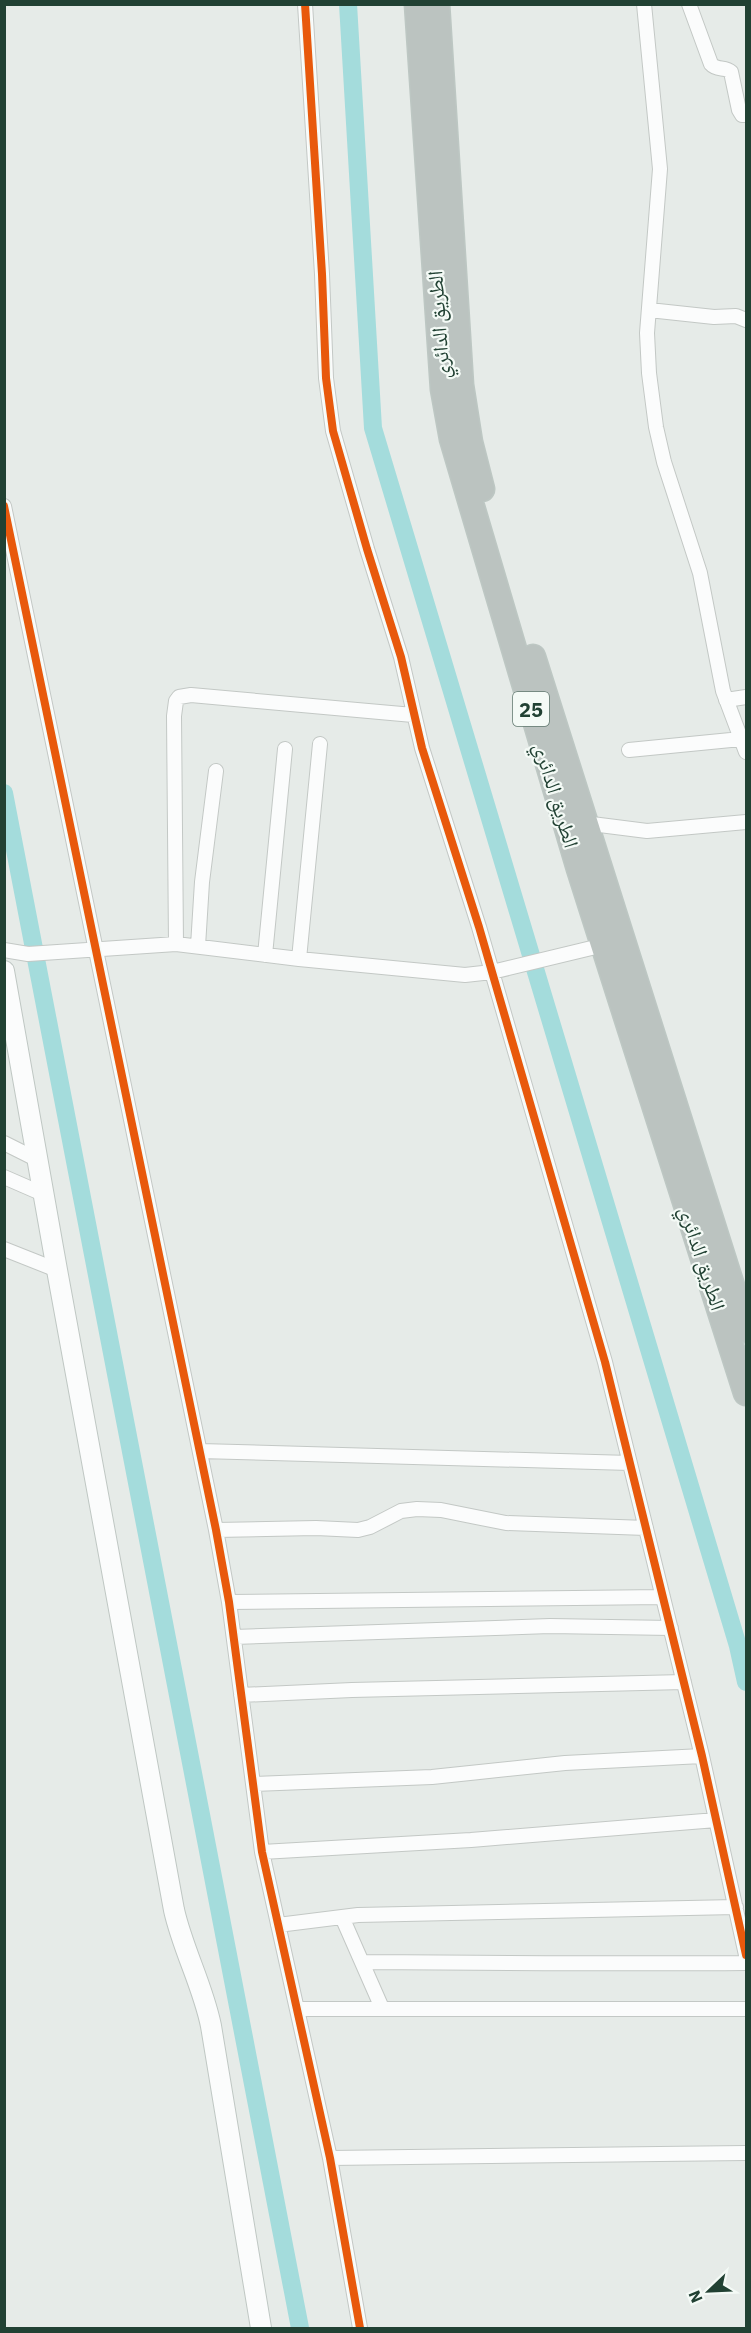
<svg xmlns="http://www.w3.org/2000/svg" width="751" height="2333" font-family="'IBM Plex Sans','Noto Naskh Arabic',sans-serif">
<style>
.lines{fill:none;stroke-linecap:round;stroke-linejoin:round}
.canal{stroke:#a4dcdc;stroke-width:18}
.street-casing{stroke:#c3c8c5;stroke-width:16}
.secondary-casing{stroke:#bfc7c3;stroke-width:22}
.highway-casing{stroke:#bdc7c3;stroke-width:27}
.street{stroke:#fbfcfc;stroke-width:14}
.secondary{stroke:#fbfcfc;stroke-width:20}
.highway{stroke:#bbc3c0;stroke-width:24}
.cycleway-casing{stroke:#f4faf6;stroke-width:11}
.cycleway{stroke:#e8590c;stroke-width:8}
.labels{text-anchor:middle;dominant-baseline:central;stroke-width:4.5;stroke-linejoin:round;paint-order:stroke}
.shield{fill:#f4faf6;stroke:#60786e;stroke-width:1.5}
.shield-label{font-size:20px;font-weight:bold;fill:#214133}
.street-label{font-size:21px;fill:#214133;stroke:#f4faf6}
</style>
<rect width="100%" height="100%" fill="#e6ebe8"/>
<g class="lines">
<path class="canal" d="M348 4 373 428 738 1646 746 1682
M4 793 300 2328"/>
<g class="street-casing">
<path id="street" d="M305 4 322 274 326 378 333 431 367 549 401 657 422 748 479 927 605 1362 702 1756 746 1955
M644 4 660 169 647 333 649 373 656 427 664 462 700 573 723 691 746 752
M689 4 711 64C717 71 725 66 731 72L739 110 742 115H746
M649 310 714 317 736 316 746 320
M4 506 216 1530 229 1602 262 1852 330 2158 360 2328
M726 700 746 697
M629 750 741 739
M584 823 647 831 746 822
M176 944 174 716 176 701 179 697 191 695 413 715
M198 946 202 882 216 771
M4 950 28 954 176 944 299 959 465 975 492 972 604 945
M265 955 285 749
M299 959 320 744
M4 1143 38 1160
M4 1177 43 1194
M4 1249 57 1270
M200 1451 630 1463
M216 1530 316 1528 358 1530 370 1527 401 1511 417 1509 441 1510 506 1523 646 1528
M229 1602 663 1597
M234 1637 550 1626 671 1628
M241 1695 352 1690 684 1682
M253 1784 432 1777 565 1763 702 1756
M262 1852 471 1840 716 1820
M342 1917 382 2008
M278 1925 358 1915 736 1907
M363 1962C491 1963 619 1964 746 1963
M297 2009H746
M330 2158 746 2153"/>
</g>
<g class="secondary-casing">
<path id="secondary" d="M4 971 57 1270 174 1910C183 1950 203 1986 211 2026L261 2328"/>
</g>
<g class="highway-casing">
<path id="highway" d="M417 4 443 389 452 439 579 869 746 1393
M437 4 461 385 470 442 482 489
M533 657 746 1330"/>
</g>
<use href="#street" class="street"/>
<use href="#secondary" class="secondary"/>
<use href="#highway" class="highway"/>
<g class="cycleway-casing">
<path id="cycleway" d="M305 4 322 274 326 378 333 431 367 549 401 657 422 748 479 927 605 1362 702 1756 746 1955
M4 506 216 1530 229 1602 262 1852 330 2158 360 2328"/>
</g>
<use href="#cycleway" class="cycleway"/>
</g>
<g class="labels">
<rect class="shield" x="513" y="692" width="36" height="34" rx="4.5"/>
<g class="shield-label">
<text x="531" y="709">25</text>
</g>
<g class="street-label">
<text transform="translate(438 325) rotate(-94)">الطريق الدائري</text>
<text transform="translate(557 795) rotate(73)">الطريق الدائري</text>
<text transform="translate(703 1258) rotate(72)">الطريق الدائري</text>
</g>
</g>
<rect width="751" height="2333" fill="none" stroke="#214133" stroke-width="12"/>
<g transform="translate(709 2291) rotate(247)" stroke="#f4faf6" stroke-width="4.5" paint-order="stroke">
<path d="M0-4.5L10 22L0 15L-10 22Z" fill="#214133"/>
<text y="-9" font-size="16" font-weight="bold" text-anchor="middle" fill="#214133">N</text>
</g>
</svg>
